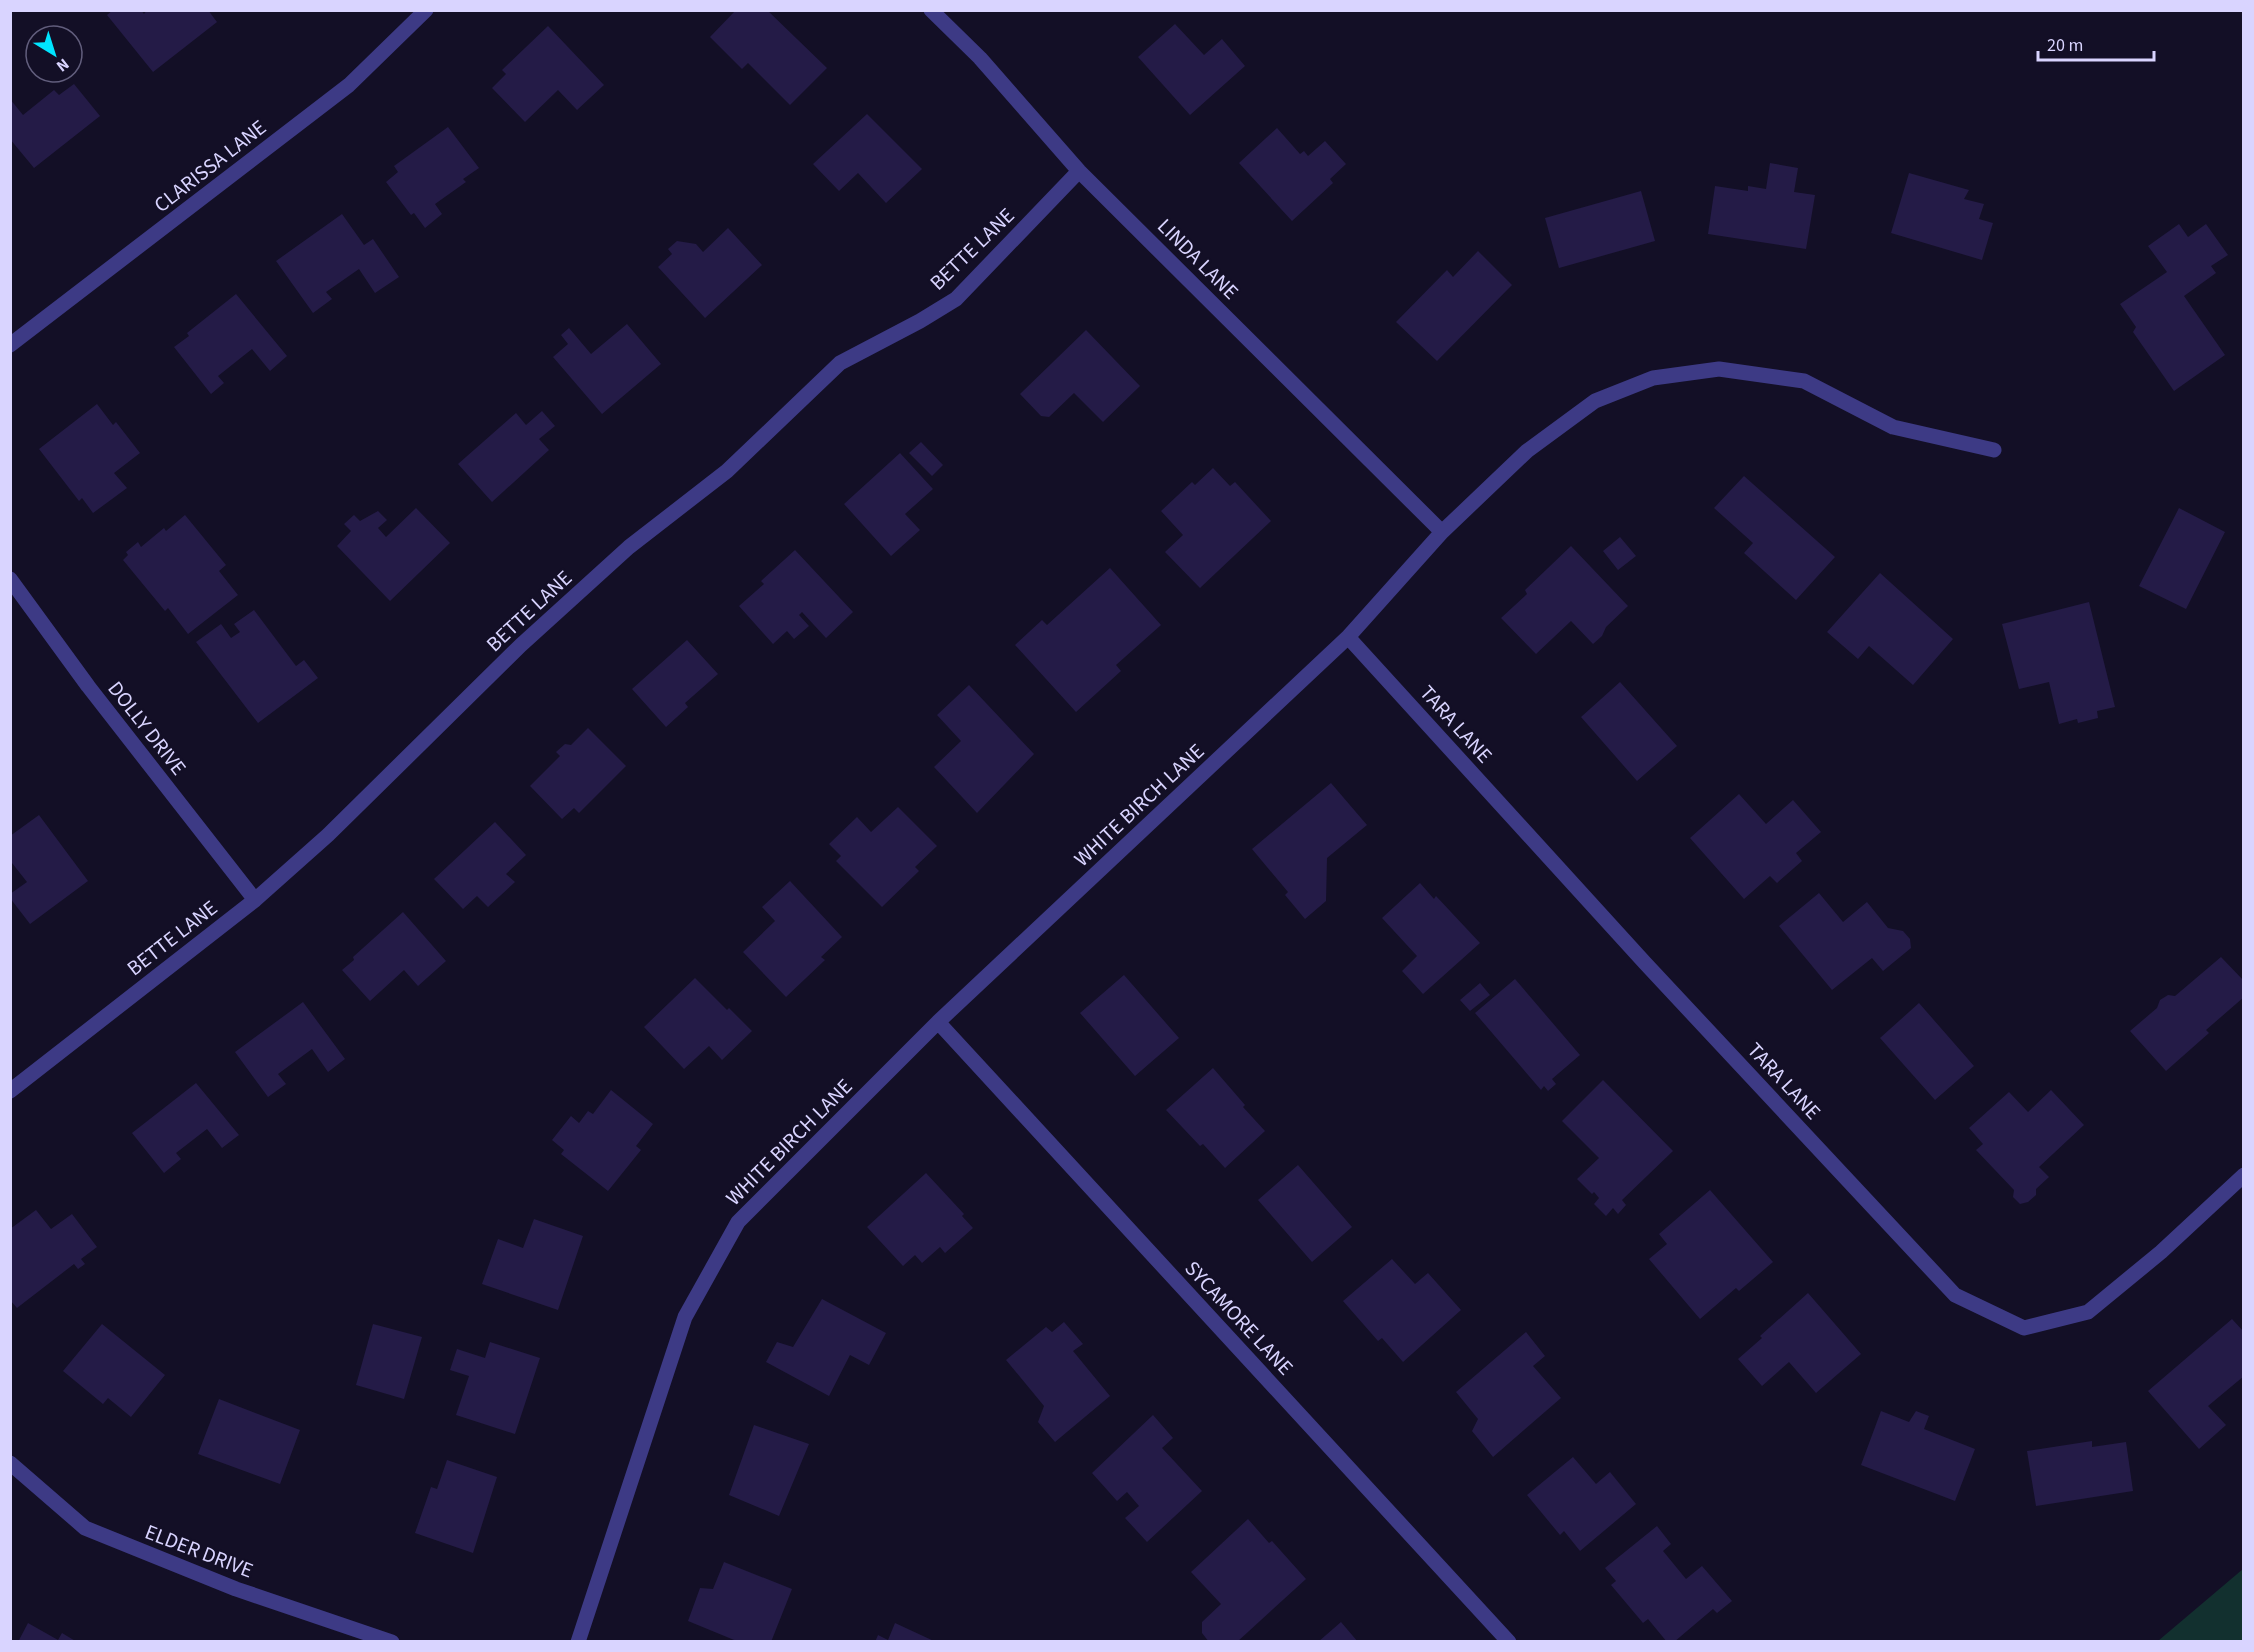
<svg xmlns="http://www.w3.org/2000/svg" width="2254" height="1652" font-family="'Source Sans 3',sans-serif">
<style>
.green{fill:#12302f}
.building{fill:#241b47}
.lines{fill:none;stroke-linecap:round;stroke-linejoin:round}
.street{stroke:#3d3a85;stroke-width:15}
.labels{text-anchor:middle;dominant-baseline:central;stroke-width:4.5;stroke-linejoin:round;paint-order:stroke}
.street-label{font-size:21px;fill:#d9d4ff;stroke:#130f26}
</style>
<rect width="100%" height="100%" fill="#130f26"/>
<path class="green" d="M2243 1569V1641H2158Z"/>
<path class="building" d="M113 10H141L144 14 147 10H208L217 22 153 72 107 15Z
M736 10H767L827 68 790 105 748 63 742 69 710 37Z
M1175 24 1204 55 1222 39 1245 66 1190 115 1138 57Z
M548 26 604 85 577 110 558 90 525 122 492 88 506 74 502 70Z
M74 84 100 116 34 168 10 139V99L23 115 54 90 59 95Z
M867 114 922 169 886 203 858 173 839 191 813 164Z
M448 127 479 168 463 179 466 182 435 204 442 214 425 228 414 213 411 215 386 182 398 172 394 166Z
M1277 128 1300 154 1304 151 1308 156 1325 141 1346 164 1330 179 1333 183 1292 221 1239 163Z
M1770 163 1798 168 1794 192 1815 195 1806 249 1708 234 1715 186 1748 191V186L1766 189Z
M1909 173 1969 190 1964 199 1984 204 1979 219 1993 223 1982 260 1891 233Z
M1641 191 1655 241 1559 268 1545 218Z
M342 214 364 245 373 239 399 277 375 293 359 269 326 292 332 299 313 313 276 261Z
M2179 224 2188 237 2206 224 2228 255 2211 266 2216 273 2184 296 2225 355 2174 391 2133 332 2136 327 2120 304 2167 272 2148 246Z
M728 228 762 265 705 318 658 267 672 254 668 249 677 241 696 244 703 252Z
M1478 251 1512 285 1437 361 1396 322 1447 270 1453 277Z
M236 294 287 356 270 371 252 349 218 376 224 383 211 394 174 347 189 336 187 333Z
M627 324 661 364 602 414 553 357 568 344 561 335 569 328 591 354Z
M1086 330 1140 386 1103 422 1074 393 1049 417 1041 416 1020 394Z
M97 404 113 425 116 422 140 453 114 473 127 488 93 513 82 498 79 501 39 449Z
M542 411 555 426 539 439 549 450 492 502 458 464 516 413 526 425Z
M921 442 943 465 932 476 909 453Z
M900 453 933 489 905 514 920 530 891 556 844 504Z
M1213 468 1230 486 1235 482 1271 521 1200 588 1165 552 1183 535 1161 511 1192 482 1195 485Z
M1744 476 1835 557 1796 600 1744 553 1753 543 1714 508Z
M416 508 450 543 390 601 337 546 351 531 344 524 354 515 360 521 378 511 387 520 378 528 386 537Z
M2179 508 2225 532 2186 609 2139 586Z
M185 515 226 565 219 571 238 595 188 634 168 608 165 611 123 560 128 555 126 552 138 542 141 547 164 528 166 531Z
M1620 537 1636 556 1618 570 1603 551Z
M1571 546 1628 606 1606 627 1602 636 1593 644 1571 621 1536 654 1501 618 1527 594 1525 590Z
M795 550 853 612 826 638 802 612 799 615 809 626 794 639 787 631 773 644 739 606 764 584 761 581Z
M1110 568 1161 625 1116 665 1121 671 1076 712 1015 645 1042 620 1047 625Z
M1880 573 1953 639 1913 685 1869 646 1858 659 1827 632Z
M2089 602 2115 707 2097 711 2098 718 2078 723 2077 719 2059 724 2049 682 2019 689 2002 624Z
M254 610 296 666 304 660 318 678 258 723 196 642 221 624 231 638 240 632 234 624Z
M687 640 718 674 685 703 688 707 666 727 632 689Z
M1620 682 1677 746 1637 781 1581 717Z
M969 685 1034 754 977 813 934 767 961 741 937 715Z
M588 728 626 766 579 813 574 808 562 819 530 786 560 756 556 752 565 744 571 745Z
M1331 783 1367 825 1327 858 1326 901 1305 919 1285 895 1288 892 1252 849Z
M1739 794 1766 824 1793 800 1821 832 1796 853 1802 861 1777 883 1770 876 1744 899 1690 838Z
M898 807 937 846 915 867 919 871 882 907 836 861 841 856 829 844 857 817 871 832Z
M39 815 88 881 30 924 10 898V894L27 882 12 863 10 864V836Z
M495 822 526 855 506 874 515 882 488 907 477 896 463 909 434 879Z
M790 881 842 937 821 957 825 960 786 997 743 952 775 921 762 907Z
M1420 883 1434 899 1436 896 1480 943 1423 994 1402 971 1417 956 1382 918Z
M1819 893 1843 922 1867 902 1888 928 1903 931 1910 939 1911 948 1883 971 1872 958 1832 990 1779 926Z
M403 912 446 961 418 986 404 970 370 1001 342 970 354 960 353 957Z
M2221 957 2244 981V997L2206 1030 2209 1033 2166 1071 2130 1031 2157 1008 2160 1000 2168 995 2175 996Z
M1124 975 1179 1038 1135 1076 1080 1013Z
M695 978 727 1010 729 1008 752 1031 722 1060 709 1046 684 1069 644 1027Z
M1515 979 1580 1055 1552 1079 1556 1084 1548 1091 1544 1086 1541 1090 1475 1013Z
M1480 983 1490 995 1470 1011 1460 1000Z
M303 1002 345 1059 328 1072 312 1049 278 1074 286 1084 268 1097 235 1052Z
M1919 1003 1974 1066 1935 1100 1880 1038Z
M1213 1068 1245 1105 1243 1107 1265 1131 1225 1168 1203 1144 1200 1146 1166 1110Z
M1603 1080 1673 1151 1622 1200 1626 1205 1618 1214 1613 1208 1606 1216 1594 1204 1599 1198 1594 1192 1592 1194 1577 1179 1599 1158 1562 1121Z
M196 1083 239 1135 222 1148 207 1129 176 1153 181 1159 164 1173 132 1133Z
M611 1090 653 1124 636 1146 641 1150 608 1191 561 1154 564 1150 552 1140 571 1116 579 1123 588 1111 593 1114Z
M2051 1090 2084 1125 2039 1167 2049 1177 2036 1189V1195L2028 1202 2020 1204 2013 1197 2014 1190 1976 1150 1983 1144 1969 1128 2009 1092 2028 1112Z
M1298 1165 1352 1227 1312 1262 1258 1200Z
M926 1173 964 1214 962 1216 973 1228 945 1253 940 1247 922 1263 915 1255 903 1266 867 1227Z
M1710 1190 1773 1262 1739 1291 1736 1288 1700 1319 1649 1259 1667 1244 1659 1234Z
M36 1210 51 1229 72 1214 97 1247 81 1259 85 1264 78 1269 74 1264 17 1308 10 1300V1229Z
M534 1219 583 1236 558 1310 482 1284 498 1239 523 1248Z
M1392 1259 1415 1284 1428 1273 1461 1310 1403 1362 1382 1338 1378 1341 1343 1301Z
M1808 1293 1861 1354 1816 1393 1789 1362 1762 1386 1738 1359 1762 1338 1760 1336Z
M822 1299 886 1333 869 1365 850 1355 829 1396 766 1362 777 1342 793 1347Z
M2232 1319 2244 1332V1376L2208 1406 2226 1425 2199 1449 2148 1391Z
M1064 1322 1083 1344 1073 1351 1110 1396 1055 1442 1038 1422 1044 1406 1006 1360 1046 1327 1052 1332Z
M102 1324 165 1375 131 1417 108 1398 103 1404 63 1371Z
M373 1324 422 1337 404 1399 356 1385Z
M1526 1332 1545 1356 1533 1366 1561 1398 1493 1457 1472 1431 1478 1419 1456 1392Z
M490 1342 540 1358 515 1434 456 1415 469 1376 450 1370 457 1349 485 1358Z
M219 1399 300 1430 280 1484 198 1454Z
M1881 1411 1909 1422 1916 1411 1929 1416 1924 1429 1975 1449 1955 1501 1861 1465Z
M1153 1415 1173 1438 1162 1448 1202 1491 1147 1542 1125 1518 1139 1506 1127 1492 1117 1501 1092 1473Z
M754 1425 809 1444 779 1516 729 1495Z
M2092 1441V1447L2126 1442 2133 1491 2036 1506 2027 1451Z
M1573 1457 1596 1484 1610 1472 1636 1504 1580 1551 1564 1531 1560 1535 1527 1495Z
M447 1460 497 1477 473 1553 415 1533 431 1487 437 1489Z
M1248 1519 1269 1543 1272 1541 1306 1579 1237 1642H1209L1202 1633V1622L1221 1604 1191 1572Z
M1657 1526 1671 1544 1663 1551 1686 1579 1702 1566 1732 1601 1717 1613 1713 1609 1674 1642H1667L1648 1619 1643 1623 1611 1585 1616 1581 1605 1568Z
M724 1562 792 1589 771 1642H739L688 1621 700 1588 713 1589Z
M1341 1622 1358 1642H1318Z
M28 1623 58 1640 62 1633 77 1642H18Z
M895 1623 936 1642H875L878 1635 888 1640Z"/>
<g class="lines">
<path class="street" d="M931 10 980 58 1079 171 1442 532
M10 345 349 85 426 10
M10 579 88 686 255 900
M1348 637 1645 963 1955 1295 2024 1328 2088 1312 2161 1252 2244 1175
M938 1022 1509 1642
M10 1091 255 900 328 835 521 645 629 547 727 471 840 363 920 321 956 299 1079 171
M10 1463 85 1528 236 1589 392 1642
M578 1642 685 1317 738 1222 938 1022 1348 637 1442 532 1527 451 1595 401 1653 378 1719 369 1804 381 1893 427 1994 450"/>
</g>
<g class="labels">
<g class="street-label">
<text transform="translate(210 166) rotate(-38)">CLARISSA LANE</text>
<text transform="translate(972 249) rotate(-44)">BETTE LANE</text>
<text transform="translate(1198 259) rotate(45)">LINDA LANE</text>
<text transform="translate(529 611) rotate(-43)">BETTE LANE</text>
<text transform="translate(1456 724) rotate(48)">TARA LANE</text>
<text transform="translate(147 728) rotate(52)">DOLLY DRIVE</text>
<text transform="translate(1139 805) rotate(-43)">WHITE BIRCH LANE</text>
<text transform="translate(172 938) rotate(-38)">BETTE LANE</text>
<text transform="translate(1784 1081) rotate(47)">TARA LANE</text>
<text transform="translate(789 1142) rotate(-45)">WHITE BIRCH LANE</text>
<text transform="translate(1239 1318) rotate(47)">SYCAMORE LANE</text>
<text transform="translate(199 1551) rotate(21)">ELDER DRIVE</text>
</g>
</g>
<rect width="2254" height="1652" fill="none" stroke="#d9d4ff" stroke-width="24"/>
<g transform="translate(54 54) rotate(142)"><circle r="28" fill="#130f26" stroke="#625e7d" stroke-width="1.5"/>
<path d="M0-4.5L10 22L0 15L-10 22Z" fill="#00e5ff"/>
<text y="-9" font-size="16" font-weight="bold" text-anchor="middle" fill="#d9d4ff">N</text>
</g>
<path d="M2038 51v9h116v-9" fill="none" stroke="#d9d4ff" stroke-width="3"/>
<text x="2047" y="51" font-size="18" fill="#d9d4ff" stroke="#130f26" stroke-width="4.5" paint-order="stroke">20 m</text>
</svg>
